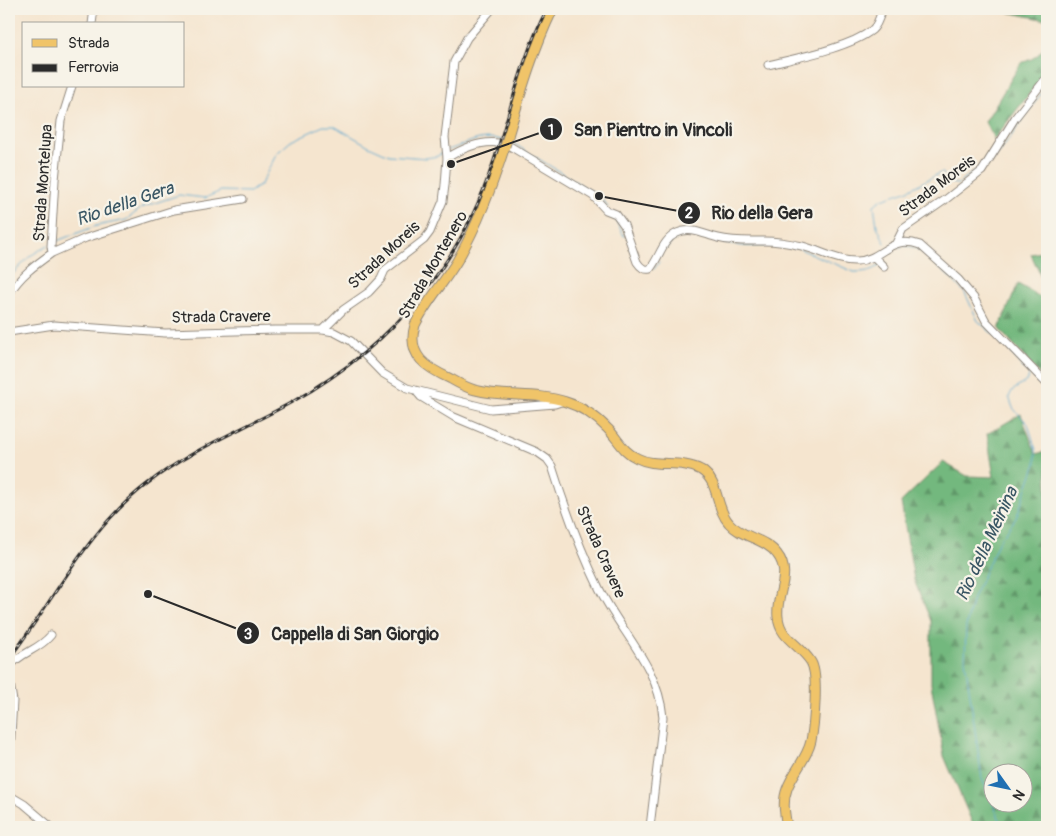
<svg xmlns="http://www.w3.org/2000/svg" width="1056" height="836" font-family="Pangolin,sans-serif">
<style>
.forest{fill:url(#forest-firs);stroke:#4f7254;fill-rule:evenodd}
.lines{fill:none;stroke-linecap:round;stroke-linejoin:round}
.stream{stroke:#54a6cf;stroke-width:1}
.minor-casing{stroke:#90887d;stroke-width:9}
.major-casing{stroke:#90887d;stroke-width:11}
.minor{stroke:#fff;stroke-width:7}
.major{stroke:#f0c469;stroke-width:9}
.rail-casing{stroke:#2b2b2b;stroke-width:3}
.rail{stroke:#f7f3e8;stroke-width:1;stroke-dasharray:4;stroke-linecap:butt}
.major-bridge-casing{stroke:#90887d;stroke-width:11;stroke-linecap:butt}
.major-bridge{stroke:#f0c469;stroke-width:9}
.labels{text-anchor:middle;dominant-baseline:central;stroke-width:4.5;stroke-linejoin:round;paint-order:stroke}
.street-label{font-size:16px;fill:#2b2b2b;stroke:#f7f3e8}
.water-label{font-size:18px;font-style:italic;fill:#395664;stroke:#f7f3e8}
.leader{fill:none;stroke:#2b2b2b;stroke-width:2}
.callout-dot{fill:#2b2b2b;stroke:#f7f3e8;stroke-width:2}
.mark-label{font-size:15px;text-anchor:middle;font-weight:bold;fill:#fff}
.callout-label{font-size:18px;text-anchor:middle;font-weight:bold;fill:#2b2b2b;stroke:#f7f3e8;stroke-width:4.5;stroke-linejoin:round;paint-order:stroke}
</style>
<defs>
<pattern id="forest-firs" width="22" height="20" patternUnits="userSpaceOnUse" patternTransform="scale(1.25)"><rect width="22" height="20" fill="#73b87e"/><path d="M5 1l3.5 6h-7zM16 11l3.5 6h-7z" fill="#5f9667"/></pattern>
</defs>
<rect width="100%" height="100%" fill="#f7f3e8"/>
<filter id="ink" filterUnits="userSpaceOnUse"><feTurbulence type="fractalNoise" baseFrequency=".02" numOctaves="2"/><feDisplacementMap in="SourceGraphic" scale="10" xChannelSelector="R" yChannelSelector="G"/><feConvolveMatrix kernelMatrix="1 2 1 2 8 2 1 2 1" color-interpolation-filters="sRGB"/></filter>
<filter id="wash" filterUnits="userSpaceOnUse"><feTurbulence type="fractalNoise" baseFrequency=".0096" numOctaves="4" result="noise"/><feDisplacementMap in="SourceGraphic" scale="20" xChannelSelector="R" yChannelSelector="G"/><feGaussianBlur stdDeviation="1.12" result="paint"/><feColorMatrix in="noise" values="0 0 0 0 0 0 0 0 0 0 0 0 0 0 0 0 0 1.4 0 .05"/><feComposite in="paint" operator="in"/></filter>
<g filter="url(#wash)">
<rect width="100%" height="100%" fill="#f5e5cf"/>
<path class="forest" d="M995 9H1047V20L1002 11Z
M1047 35V71L994 139 985 122 1021 63C1037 58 1045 52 1047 35Z
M1047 251V290L1031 254Z
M1018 284 1047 301V374L1040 375 999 329Z
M1021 414 1036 454 1047 451V827H974L944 756 931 684V621L914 580 901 502 943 462 967 476 994 477 987 434ZM994 774H1024V804H994Z"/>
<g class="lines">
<path class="stream" d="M511 142 599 196 608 207
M448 150C469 144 478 134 502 140
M993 162 1047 85
M614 217 624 236
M54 242 96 226 126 220 143 207 179 195 205 198 221 191 250 192 261 184 277 153 291 141 323 126H334L369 146 389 155 426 158 438 156 442 153
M723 243C747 249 772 244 796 248
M885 243 877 226 874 205 882 199 906 191 942 172 950 183 958 184 981 166
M899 247 909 246 919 250 952 279 965 293 978 321 1000 340
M667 248C678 232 691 234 707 238
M800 249 854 272C862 272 873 272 880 265
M882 262 888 251
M654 269 659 262
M9 278 30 256 48 245
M1011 352 1024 369 1043 385
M1003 827 982 779 965 660 966 626 973 598 998 543 1016 518 1036 463V450L1028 424 1013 408 1009 397 1012 391 1028 380 1029 375"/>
</g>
</g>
<g filter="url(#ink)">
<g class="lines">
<g class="minor-casing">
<path id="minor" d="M92 24 94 9
M768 65C796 58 849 48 872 30 878 25 880 16 882 9
M447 158C466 146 487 138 508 145L593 196 606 210 616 214 624 225 637 262C641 268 644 270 650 269 660 257 662 240 677 233 691 226 705 235 718 238 734 242 748 241 764 241 777 241 789 243 802 246 819 250 839 262 857 261 883 260 889 234 920 245L958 279 974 298 986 321 1047 384
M896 243 903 229 945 200 982 171 1015 118 1047 77
M52 253 86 238 174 210 243 199
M874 257 884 267
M9 294C20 276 35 265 52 253L51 246 55 180 61 121 72 86
M323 330 343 310 369 292 381 279 385 270 424 240 430 232 443 201 445 185 447 158 445 137 454 62 467 38 492 9
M9 332 54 325 165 333 275 330H323L334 332 351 341 382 373 407 388 491 409 555 404 564 401
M415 390 421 397 454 417 537 452 547 459 552 466C565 508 580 549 599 588 621 633 658 665 663 717L650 827
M9 667C22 651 38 651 51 635
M9 677 13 701 9 769
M9 795 24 804 51 827"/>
</g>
<g class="major-casing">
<path id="major" d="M508 136C521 92 533 50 553 9
M505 146C492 186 478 225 457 261 444 283 426 302 415 325 406 356 427 368 451 379 458 383 467 388 475 390 505 398 537 392 566 402 582 407 596 416 608 429 618 439 623 452 637 458 656 468 681 459 701 470 720 482 715 508 729 523 742 538 765 538 777 554 793 574 775 595 778 617 780 639 800 644 811 662 819 675 814 725 811 741 807 759 793 772 787 789 782 802 785 815 787 827"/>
</g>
<use href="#minor" class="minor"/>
<use href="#major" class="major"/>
<g class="rail-casing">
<path id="rail" d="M9 659C54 600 87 530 147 484 191 449 244 429 292 402 342 374 387 338 423 293 453 256 477 212 492 166 510 114 521 58 547 9"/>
</g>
<use href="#rail" class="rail"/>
<g class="major-bridge-casing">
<path id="major-bridge" d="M505 146 508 136"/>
</g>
<use href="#major-bridge" class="major-bridge"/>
</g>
</g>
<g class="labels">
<g class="street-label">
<text transform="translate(43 183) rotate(-86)">Strada Montelupa</text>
<text transform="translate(937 186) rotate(-37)">Strada Moreis</text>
<text transform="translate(384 255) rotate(-43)">Strada Moreis</text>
<text transform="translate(433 265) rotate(-60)">Strada Montenero</text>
<text transform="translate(221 317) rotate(-1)">Strada Cravere</text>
<text transform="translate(601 552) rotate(66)">Strada Cravere</text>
</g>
<g class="water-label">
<text transform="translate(125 204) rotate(-19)">Rio della Gera</text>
<text transform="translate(987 544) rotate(-65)">Rio della Meinina</text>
</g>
</g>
<path class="leader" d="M451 164L551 129M599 196L689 213M148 594L248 633"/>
<g class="callout-dot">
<circle cx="451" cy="164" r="5"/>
<circle cx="599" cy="196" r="5"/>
<circle cx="148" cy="594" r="5"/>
<circle cx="551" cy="129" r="12"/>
<circle cx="689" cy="213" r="12"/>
<circle cx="248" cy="633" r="12"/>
</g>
<g class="mark-label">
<text x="551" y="135">1</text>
<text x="689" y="218">2</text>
<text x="248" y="639">3</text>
</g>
<g class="callout-label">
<text x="653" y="136">San Pientro in Vincoli</text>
<text x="762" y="219">Rio della Gera</text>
<text x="355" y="640">Cappella di San Giorgio</text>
</g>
<rect width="1056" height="836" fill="none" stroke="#f7f3e8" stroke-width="30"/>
<rect x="22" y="22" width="162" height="65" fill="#f7f3e8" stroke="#a5a39c"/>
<rect x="32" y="39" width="25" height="8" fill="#f0c469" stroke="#a5a39c"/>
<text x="68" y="48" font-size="15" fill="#2b2b2b">Strada</text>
<rect x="32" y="64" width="25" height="8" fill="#2b2b2b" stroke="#a5a39c"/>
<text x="68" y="72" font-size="15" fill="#2b2b2b">Ferrovia</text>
<g transform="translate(1008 788) rotate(123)"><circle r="24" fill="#f7f3e8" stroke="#a5a39c"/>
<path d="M0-4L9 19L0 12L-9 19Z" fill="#1f6fb2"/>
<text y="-8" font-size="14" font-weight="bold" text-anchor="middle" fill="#2b2b2b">N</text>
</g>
</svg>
